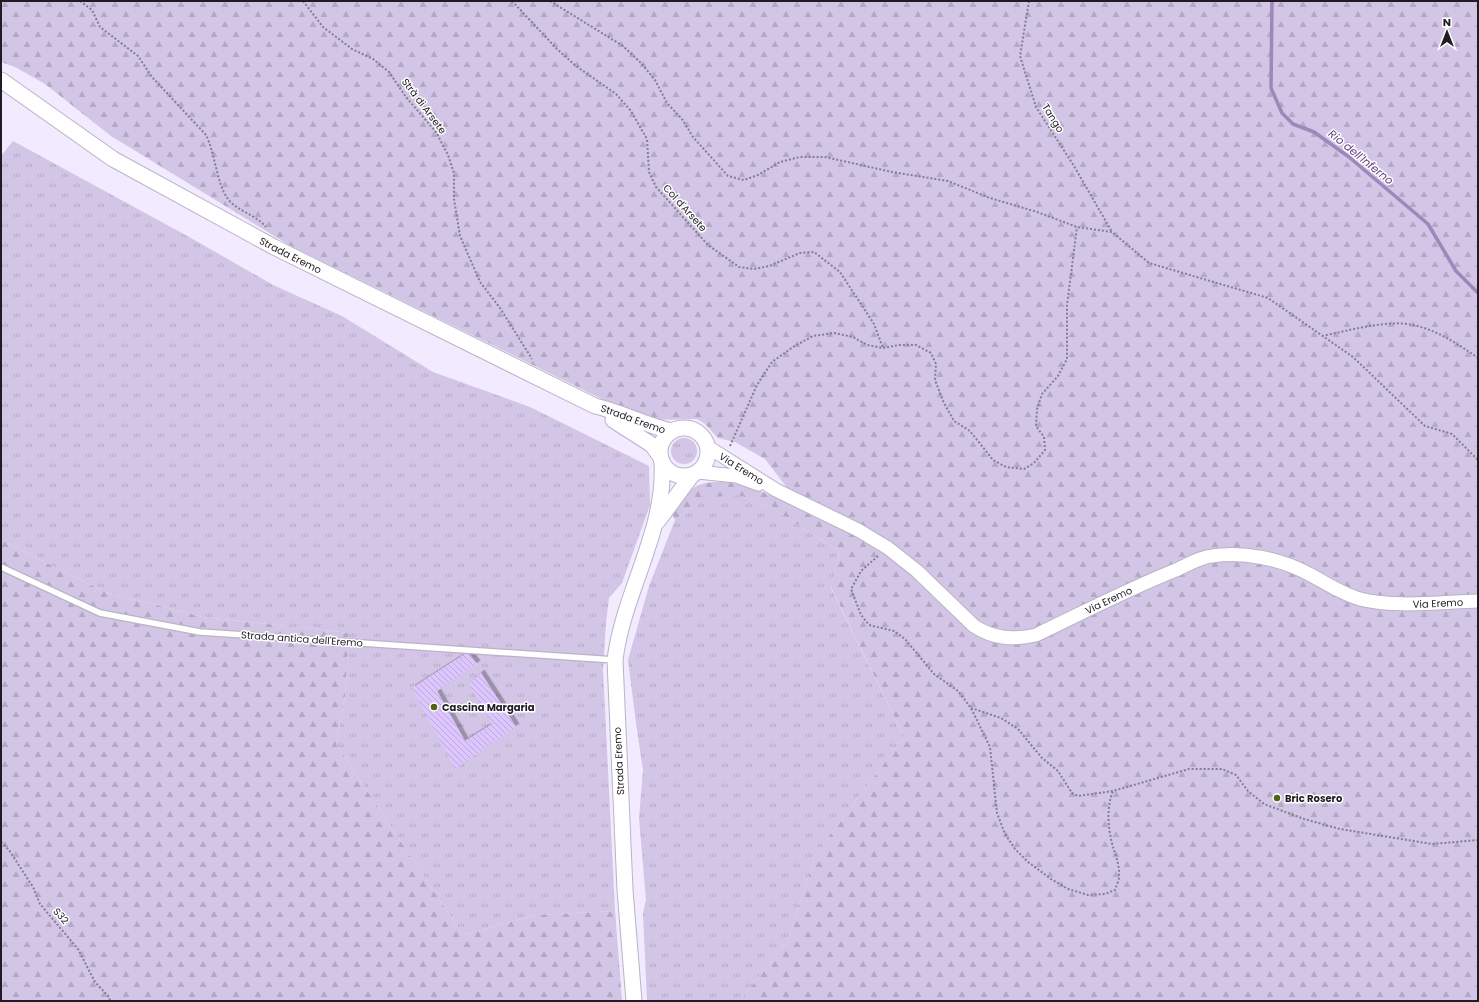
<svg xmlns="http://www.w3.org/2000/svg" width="1479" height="1002" font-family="Poppins,sans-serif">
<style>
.grass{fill:url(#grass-tufts)}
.forest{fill:url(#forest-firs)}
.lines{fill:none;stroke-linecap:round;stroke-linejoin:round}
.stream{stroke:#9d87bb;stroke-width:3.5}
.building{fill:url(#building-back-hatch);filter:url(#shadow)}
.service-casing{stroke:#bab3c6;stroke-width:8}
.tertiary-casing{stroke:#bab3c6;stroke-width:15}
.secondary-casing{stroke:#bab3c6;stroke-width:17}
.path{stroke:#837e8b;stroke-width:2;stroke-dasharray:2 2;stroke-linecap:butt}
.service{stroke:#fff;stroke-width:5.5}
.tertiary{stroke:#fff;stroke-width:13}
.secondary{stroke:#fff;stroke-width:15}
.poi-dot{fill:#4f6511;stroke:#fff;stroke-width:1.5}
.labels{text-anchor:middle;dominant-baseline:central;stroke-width:3;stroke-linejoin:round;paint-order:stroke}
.street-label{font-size:10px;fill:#1f1c24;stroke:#fff}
.poi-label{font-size:10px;font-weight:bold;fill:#1f1c24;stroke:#fff;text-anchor:start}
.water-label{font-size:11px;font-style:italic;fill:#5e3f81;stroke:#fff}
</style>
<defs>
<pattern id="grass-tufts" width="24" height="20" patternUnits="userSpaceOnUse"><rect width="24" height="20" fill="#d2c5e6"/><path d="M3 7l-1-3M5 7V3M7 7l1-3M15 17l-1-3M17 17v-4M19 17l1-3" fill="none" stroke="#b4a9c5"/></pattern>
<pattern id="forest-firs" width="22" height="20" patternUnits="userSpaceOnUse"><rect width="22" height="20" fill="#d2c5e6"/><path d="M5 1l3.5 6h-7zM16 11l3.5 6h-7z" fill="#b4a9c5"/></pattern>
<pattern id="building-back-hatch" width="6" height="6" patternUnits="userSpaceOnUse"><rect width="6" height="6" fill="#ddc6fd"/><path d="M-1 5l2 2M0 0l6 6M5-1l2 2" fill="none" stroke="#bdaad9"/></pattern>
<filter id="shadow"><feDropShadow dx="3.5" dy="-3.5" stdDeviation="0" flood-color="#0004"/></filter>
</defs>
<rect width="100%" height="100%" fill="#f2eafe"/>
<path class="grass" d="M13 141 191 238 273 285 342 316 433 372 530 407 649 466 650 505 622 583 609 598 606 622 603 670 615 911 536 915 463 935 336 744 345 697 349 633 203 617 105 592 1 540V156Z
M671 451a13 13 0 1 1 26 0a13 13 0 1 1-26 0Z
M739 495 772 508 840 552 831 588 904 737 816 853 788 940 740 1001H647L643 913 646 900 639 818 643 770 636 723 628 660 649 586 675 520 694 506 712 496Z"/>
<path class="forest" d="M1 1H1478V1001H740L788 940 816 853 904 737 831 587 840 552 772 508 739 495 712 497 694 506 675 520 671 513C678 504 688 489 699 485 744 469 803 516 844 530L788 489 765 459 735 442 718 438 704 423 697 419 650 420 612 404 289 245 111 136 45 84 15 67 1 62Z
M1 540 105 592 203 617 349 633 345 697 336 744 463 935 536 915 615 911 622 1001H1Z"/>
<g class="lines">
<path class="stream" d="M1272 1 1271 88 1282 113 1293 124 1314 132 1349 157 1428 224 1456 271 1478 293"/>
</g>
<path class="building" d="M468 652 477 664 437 691 465 741 492 724 469 684 481 673 516 727 455 769 412 688Z"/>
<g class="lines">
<g class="service-casing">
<path id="service" d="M1 567 100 613 200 632 615 660"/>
</g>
<g class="tertiary-casing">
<g id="tertiary">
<path id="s1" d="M708 447 776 490 858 530 888 548 917 571 974 626C994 639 1013 640 1036 635 1082 613 1128 589 1176 570 1187 565 1200 557 1212 556 1244 551 1281 559 1309 574 1326 583 1342 594 1360 599 1395 608 1442 602 1478 601"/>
<path d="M698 472 736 476 758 484"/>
</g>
</g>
<g class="secondary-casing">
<g id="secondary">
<path id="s2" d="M1 80 113 159 274 247 595 406C621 412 645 425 671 431"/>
<path d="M613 420 652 445 660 456"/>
<circle cx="684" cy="452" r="24"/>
<path d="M658 521 692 475"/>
<path d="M634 1001 625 890 615 660C623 593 666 531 662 462"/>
</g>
</g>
<path class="path" d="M80 1 92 10 100 27 138 56 152 77 206 135C215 153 217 185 228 199 237 211 256 215 266 227
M303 1 323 27 352 49 373 59 389 72 406 97 436 132 448 155 454 173V199L460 236 480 282 500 308 532 359
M512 1 557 49 576 66 616 94 631 111 647 139 649 172 656 187 708 245 739 267 754 269 769 266 800 253 814 252 840 272 874 324 883 348
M550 1 623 46 641 63 655 80 667 103 682 119 693 137 728 176 744 180 758 175 780 162 800 157H825L892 172 948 181 990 198 1037 212 1077 227 1112 232 1149 263 1268 298 1353 357 1425 426 1452 434 1478 460
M1029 1 1020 56 1036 107 1074 166 1112 232
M1322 336C1347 331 1388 319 1413 325 1437 330 1458 344 1478 358
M730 446 757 385 772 362 793 347 813 336 834 333 853 337 867 345 883 348 899 345H916L931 353 936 364 935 380 943 401 954 421 970 431 993 460 1006 467 1024 469 1034 463 1045 450 1044 437 1036 426 1037 409 1042 394 1058 376 1067 359V305L1077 227
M878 556 861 571 851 589 861 615 869 625 894 631 905 639 934 674 958 691 971 708 990 747 997 813 1005 834 1015 849 1028 862 1051 879 1068 889 1088 895 1105 894 1115 890C1116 886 1119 881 1119 877 1120 867 1116 856 1113 847 1108 829 1106 808 1113 791
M971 708 1001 718 1018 729 1042 758 1058 771 1072 793 1078 796 1113 791 1189 769H1222L1236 775 1248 791 1264 804 1304 819 1340 829 1432 844 1478 840
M1 842 9 850 33 887 40 904 78 949 95 982 109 997 110 1001"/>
<use href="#service" class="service"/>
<use href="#tertiary" class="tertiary"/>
<use href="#secondary" class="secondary"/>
</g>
<g class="poi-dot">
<circle cx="434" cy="707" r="4"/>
<circle cx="1277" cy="798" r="4"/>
</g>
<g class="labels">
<g class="street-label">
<text transform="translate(424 106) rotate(53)">Strà di Arsete</text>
<text transform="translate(1053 118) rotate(58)">Tango</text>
<text transform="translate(685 208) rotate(48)">Col d'Arsete</text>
<text stroke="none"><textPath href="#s2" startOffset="339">Strada Eremo</textPath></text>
<text stroke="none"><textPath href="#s2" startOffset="719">Strada Eremo</textPath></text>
<text stroke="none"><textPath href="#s1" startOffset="40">Via Eremo</textPath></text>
<text stroke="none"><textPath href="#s1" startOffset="468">Via Eremo</textPath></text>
<text stroke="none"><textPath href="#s1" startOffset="816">Via Eremo</textPath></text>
<text transform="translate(302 639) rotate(4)">Strada antica dell'Eremo</text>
<text transform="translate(619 761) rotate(-93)">Strada Eremo</text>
<text transform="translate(61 916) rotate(49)">S32</text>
</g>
<g class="poi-label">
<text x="442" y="707">Cascina Margaria</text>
<text x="1285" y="798">Bric Rosero</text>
</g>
<g class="water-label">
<text transform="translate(1361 157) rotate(39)">Rio dell'Inferno</text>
</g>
</g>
<rect width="1479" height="1002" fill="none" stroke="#1f1c24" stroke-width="4"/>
<g transform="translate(1447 32)" stroke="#ffffff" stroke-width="3" paint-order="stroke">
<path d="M0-3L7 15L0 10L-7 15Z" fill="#1f1c24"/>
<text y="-6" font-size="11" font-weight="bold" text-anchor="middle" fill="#1f1c24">N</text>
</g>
</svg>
